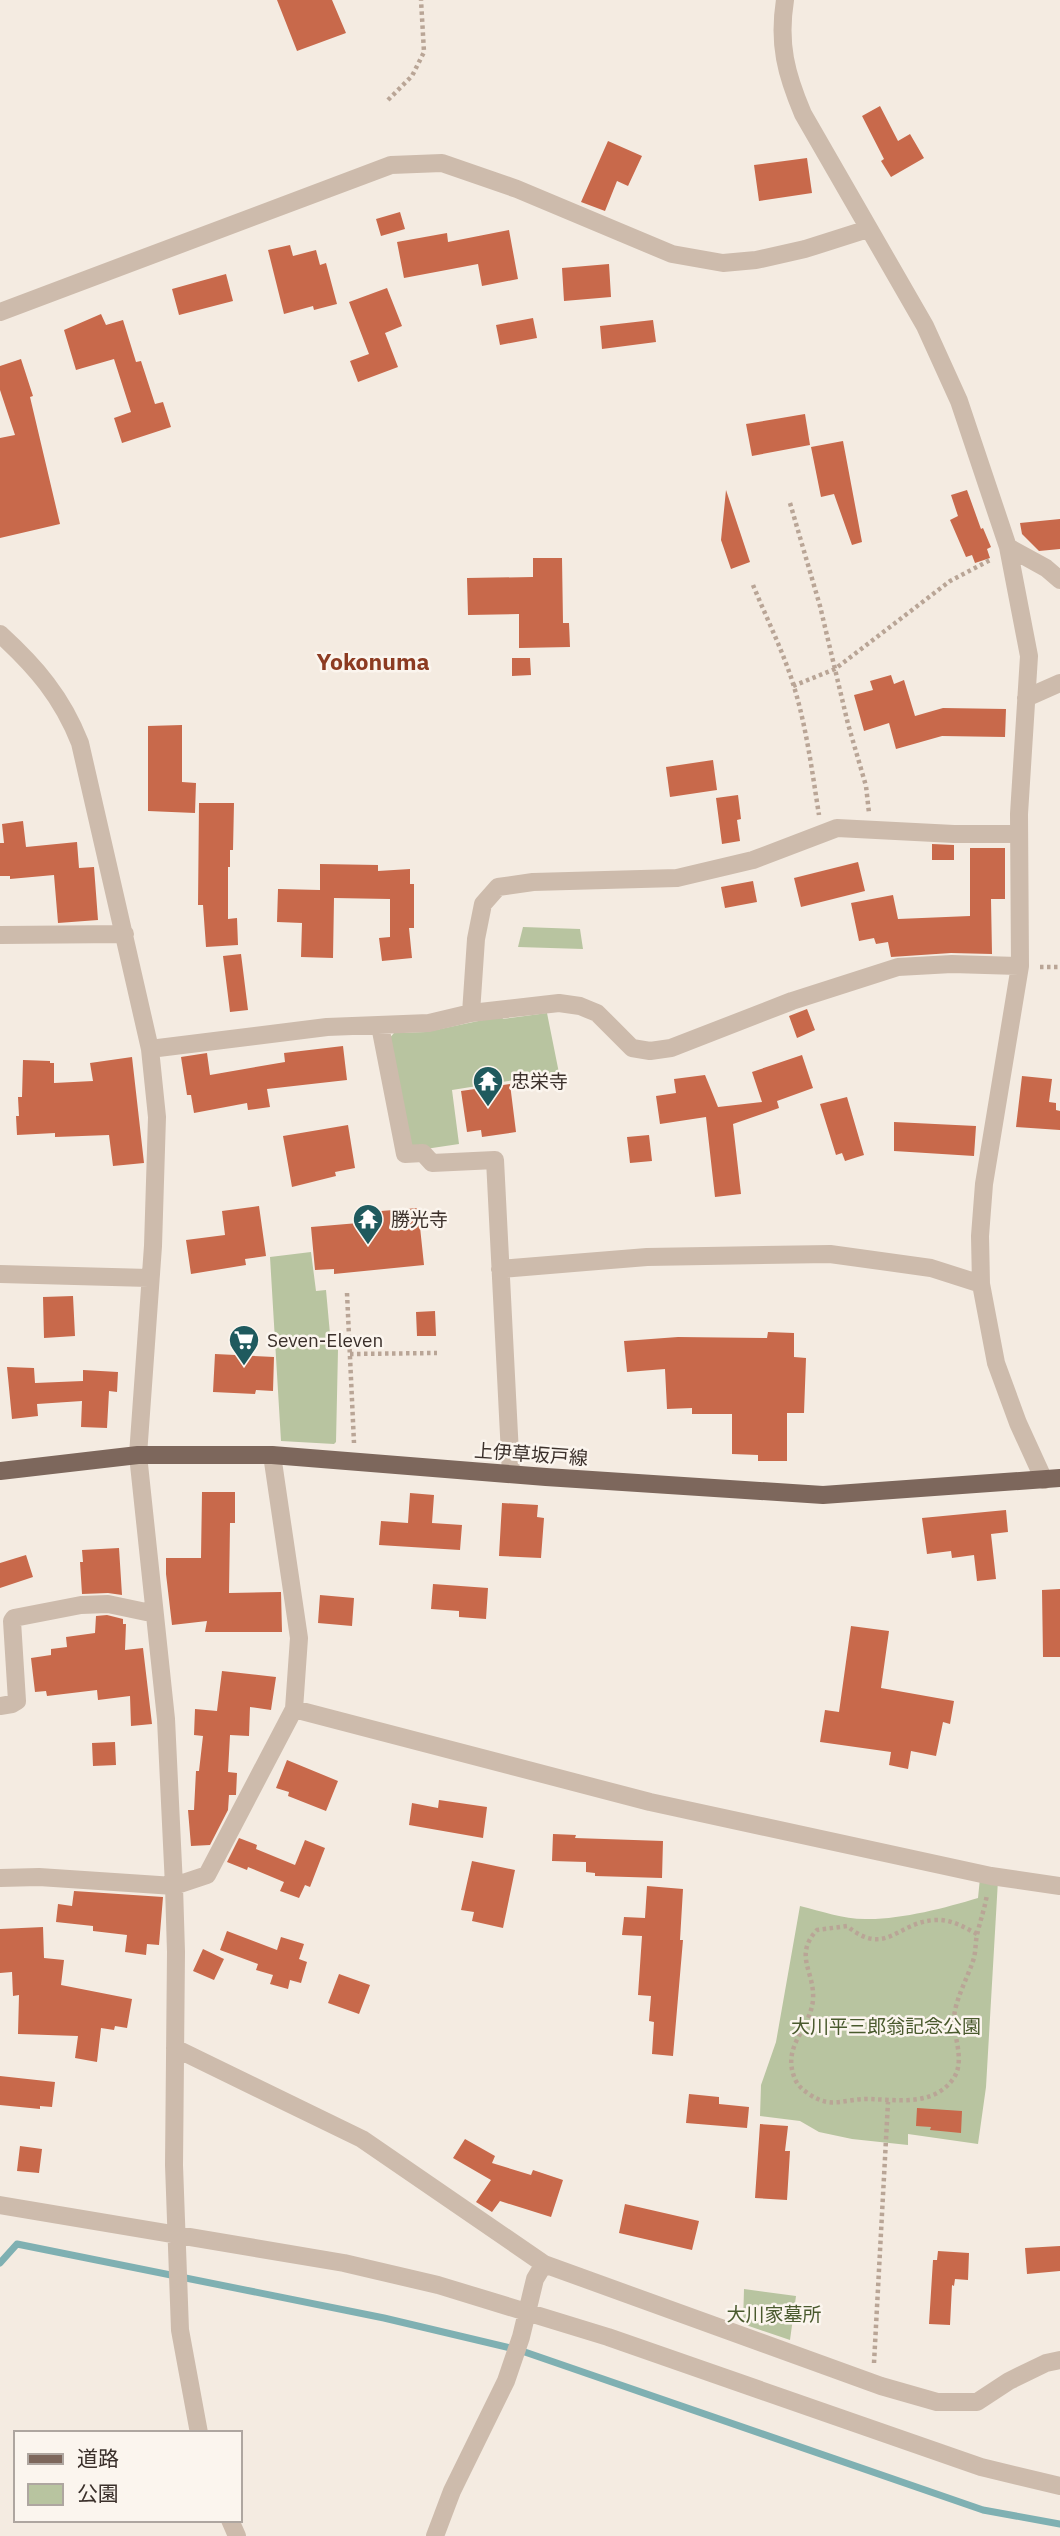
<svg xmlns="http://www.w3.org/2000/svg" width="1060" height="2536" font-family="'IBM Plex Sans','Noto Sans JP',sans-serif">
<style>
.green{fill:#b8c4a0}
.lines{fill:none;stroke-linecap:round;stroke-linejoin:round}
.stream{stroke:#7fb0b2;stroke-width:7}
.building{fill:#c8694b}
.path{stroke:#b9a596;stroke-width:4.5;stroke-dasharray:3.5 3.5;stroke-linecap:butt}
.minor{stroke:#cdbbac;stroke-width:18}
.major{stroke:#7d675c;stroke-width:18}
.labels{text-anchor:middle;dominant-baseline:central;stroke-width:5;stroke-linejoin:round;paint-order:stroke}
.poi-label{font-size:19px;fill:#3b302b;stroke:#fbf5ee;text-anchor:start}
.street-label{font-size:19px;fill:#3b302b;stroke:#fbf5ee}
.park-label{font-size:19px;fill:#4a5a2e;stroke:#fbf5ee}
.quarter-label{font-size:23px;font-weight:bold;fill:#8c3b22;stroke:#fbf5ee}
</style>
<rect width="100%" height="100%" fill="#f4ebe1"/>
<path class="green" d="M523 927 580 929 583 949 518 947Z
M547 1013 559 1073 452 1090 459 1144 412 1151 388 1040 394 1033 426 1032 502 1016 503 1019Z
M311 1252 316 1291 326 1290 331 1345 338 1350 336 1442 334 1444 281 1441 270 1257Z
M980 1878 998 1880 986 2087 978 2144 908 2134V2145L852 2139 819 2132 800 2121 760 2116 761 2085 776 2042 800 1906C821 1911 843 1919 865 1919 899 1920 945 1908 978 1898Z
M744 2289 796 2296 790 2340 743 2324Z"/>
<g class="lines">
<path class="stream" d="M0 2263 17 2244 384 2318 519 2350 983 2510 1060 2524"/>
</g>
<path class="building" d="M277 0H332L346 33 297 51Z
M880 106 898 141 910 134 924 158 891 177 881 161 884 159 862 116Z
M608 141 642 156 628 186 617 181 605 211 581 202Z
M807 158 812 193 759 201 754 165Z
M400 212 405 229 381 236 376 219Z
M509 230 518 279 482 286 478 264 404 278 397 242 447 233 448 242Z
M290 245 293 256 316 250 320 265 326 263 337 304 314 310 313 306 284 314 268 250Z
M609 264 611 297 564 301 562 268Z
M226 274 233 301 179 315 172 289Z
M387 288 402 326 385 333 398 367 358 382 350 361 369 354 349 302Z
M101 314 106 325 123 320 136 362 141 361 155 404 163 402 171 427 122 443 114 418 131 412 114 359 76 370 64 330Z
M533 318 537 338 500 345 496 325Z
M653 320 656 342 602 349 600 326Z
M21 359 33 396 30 397 60 524 0 538V438L15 435 0 390V366Z
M805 414 810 445 752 456 746 424Z
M843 441 862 542 852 545 834 494 821 497 811 447Z
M726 490 750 562 731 569 721 540Z
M967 490 981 529 983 528 991 547 987 549 990 558 975 563 972 555 966 557 950 520 958 516 951 495Z
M1060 519V549L1039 551 1022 534 1020 523Z
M533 558H562L563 623H569L570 647 519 648V614L468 615 467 578 533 577Z
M512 658H530L531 675 512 676Z
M891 675 894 684 904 680 915 716 943 708 1006 709 1005 737 942 736 896 749 889 723 864 731 854 695 873 690 870 681Z
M182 725V782L196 783 195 813 148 811V726Z
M713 760 717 790 670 797 666 767Z
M738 795 741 819 737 820 740 841 722 844 716 798Z
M199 803H234L233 850H230V867H228V919L237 918 238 945 206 947 203 905H198Z
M23 821 26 847 77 842 79 868 94 867 98 920 58 923 54 875 10 879V876H0V843H4L2 824Z
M932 844 954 845V860H932Z
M970 848H1005V899H991L992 954 951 953 891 957 888 942 876 944 874 938 859 941 851 903 893 895 898 919 970 916Z
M858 862 865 891 801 907 794 878Z
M320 864 378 865V871L410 869V884H414V928H409L412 958 382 961 379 938 390 937V899L334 898 333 958 301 957 302 923 277 922 278 889 320 890Z
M753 881 757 902 725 908 721 887Z
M241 954 248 1010 230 1012 223 956Z
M807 1009 815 1030 797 1038 789 1016Z
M343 1046 347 1080 267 1089 270 1107 248 1110 247 1103 194 1113 191 1095H187L181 1057 207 1053 210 1075 285 1062 284 1053Z
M802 1055 813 1088 777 1101 779 1108 733 1124 741 1194 715 1197 706 1117 660 1124 656 1096 676 1093 674 1079 705 1075 718 1107 762 1102 752 1072Z
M132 1057 144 1163 113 1166 109 1135 55 1137V1133L17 1135 16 1116H19L18 1097H22L23 1060 50 1061V1063H54V1083L93 1081 90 1063Z
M1022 1076 1052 1079 1049 1102 1056 1103V1110L1060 1111V1130L1016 1127Z
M510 1084 516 1132 482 1137 481 1130 467 1132 461 1091Z
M847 1097 864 1155 845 1161 842 1153 836 1155 820 1104Z
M894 1122 976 1126 974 1156 894 1151Z
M348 1125 355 1168 335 1172 336 1176 292 1187 283 1136Z
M649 1135 652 1161 630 1163 627 1137Z
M259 1206 266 1256 245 1259 246 1265 191 1274 186 1240 225 1235 222 1211Z
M418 1208 424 1265 334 1274V1269L315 1270 311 1227 382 1221 381 1211Z
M73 1296 75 1336 44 1338 43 1297Z
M435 1311 436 1336H417L416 1312Z
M768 1332 794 1333V1357L806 1358 804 1413H787V1461H758V1455L732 1454V1414H692V1408L667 1409 665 1369 627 1372 624 1341 678 1337 767 1338Z
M215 1354 274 1357 273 1391 256 1390 255 1394 213 1392Z
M7 1367 34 1368 35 1383 83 1381V1370L118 1372 117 1392 109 1391 107 1428 81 1427 82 1401 37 1404 38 1416 12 1419Z
M202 1492H235V1523H230L229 1593 281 1592 282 1632H205L207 1621 172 1625 166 1574V1558H201Z
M410 1493 434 1495 432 1523 462 1525 460 1550 379 1545 381 1521 408 1523Z
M502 1503 538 1505 537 1517 544 1518 541 1558 499 1556Z
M1006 1510 1008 1532 991 1534 996 1579 977 1581 974 1555 952 1558 951 1551 927 1554 922 1518Z
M119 1548 122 1595 108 1593 82 1594 80 1562H83L82 1550Z
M26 1555 33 1577 0 1588V1563Z
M433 1584 488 1588 486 1619 459 1617V1611L431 1609Z
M1060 1589V1657H1043L1042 1590Z
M320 1595 354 1598 352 1626 318 1623Z
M107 1615 123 1619V1624H126L125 1650 143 1648 152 1724 131 1726 130 1696 98 1700 97 1690 47 1696 46 1691 35 1692 31 1658 51 1655V1649L67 1647 66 1637 95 1633 96 1616Z
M851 1626 889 1631 881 1688 954 1701 950 1724 943 1722 936 1756 911 1751 908 1769 889 1765 891 1752 820 1742 825 1710 839 1712Z
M222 1671 276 1677 271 1710 250 1707 249 1736 230 1735 228 1772 237 1773 236 1795H229L228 1810 210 1845 191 1846 188 1810H194L196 1771H199L203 1736 194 1735 195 1709 217 1711Z
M115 1742 116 1765 93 1766 92 1743Z
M287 1760 338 1781 326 1811 288 1796 289 1792 276 1788Z
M439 1800 487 1807 483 1838 409 1825 412 1803 438 1808Z
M553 1834 576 1835 575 1838 663 1841 662 1878 595 1876V1873L586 1872V1862L552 1861Z
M239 1838 257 1845 256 1849 295 1865 305 1840 325 1848 310 1887 305 1885 299 1898 280 1891 284 1882 248 1867 247 1870 227 1862Z
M472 1861 515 1870 503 1928 472 1921 474 1912 461 1910Z
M647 1886 683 1889 680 1940H683L673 2056 652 2054 654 2022 649 2021 651 1996 638 1995 642 1936 622 1935 624 1917 645 1918Z
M74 1891 163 1897 159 1945 147 1944 146 1955 125 1952 127 1935 93 1931V1926L56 1922 58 1904 72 1906Z
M43 1927 44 1958 64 1960 61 1985 132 1999 127 2028 115 2026 114 2030 101 2028 97 2062 75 2058 78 2036 18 2034 19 1995 13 1996 12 1972 0 1973V1929Z
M227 1931 277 1950 281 1937 304 1944 299 1959 307 1962 301 1983 290 1980 288 1989 270 1984 273 1975 256 1970 258 1964 220 1950Z
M203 1949 224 1959 214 1980 193 1971Z
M339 1974 370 1985 359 2014 328 2003Z
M0 2076 55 2082 52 2107 40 2106V2109L0 2105Z
M689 2094 719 2097V2104L749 2107 747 2128 686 2123Z
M917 2108 962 2111 961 2133 930 2130 931 2127 916 2126Z
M760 2124 788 2126 785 2151H790L787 2200 755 2198Z
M465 2139 495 2156 492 2163 531 2175 533 2170 563 2180 551 2217 500 2201 492 2212 476 2202 491 2180 453 2158Z
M20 2146 42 2149 39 2173 17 2171Z
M625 2204 699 2221 692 2250 619 2233Z
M1060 2246V2271L1027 2274 1025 2248Z
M938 2251 969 2253 968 2280 955 2279 954 2286 952 2285 950 2325 929 2324 933 2260H937Z"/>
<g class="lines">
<path class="path" d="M388 100 412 76 424 52 421 0
M790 503 820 606 848 724 866 786 869 813
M753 585C764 612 777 639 787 666 805 714 811 765 819 815
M793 686 835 669 950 581 992 559
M1040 967H1060
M347 1293 354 1443
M350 1354 437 1353
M977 1934C964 1927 951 1919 935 1920 897 1922 886 1958 847 1926L817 1930C793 1956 815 1971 813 2000 810 2030 781 2046 795 2079 798 2086 803 2090 809 2094 832 2110 845 2098 870 2099 898 2100 934 2106 953 2079 966 2061 953 2037 954 2017 956 1998 967 1979 973 1961 976 1953 975 1944 977 1935 980 1921 985 1908 987 1894
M874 2363 888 2102"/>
<path class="minor" d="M785 0C778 44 786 74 803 114L925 326 959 401 1008 547 1029 656 1019 814 1020 966 984 1184 980 1236 981 1284 996 1363 1018 1423 1044 1480
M0 312 391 165 442 163 517 189 672 254 723 263 756 260 805 249 868 229
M1008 547 1046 568 1060 580
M0 634C36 667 62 697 80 743L150 1049 157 1117 153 1246 138 1455 166 1719 174 1886 176 1952 174 2165 180 2330 199 2433
M1026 698 1060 683
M0 935 125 934
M471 1013 476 939 483 904 498 887 533 882 677 878 753 860 837 828 954 834H1019
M380 1026 405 1154 423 1153 432 1163 495 1160 511 1474
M150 1049 327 1027 429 1023 471 1013 559 1003 580 1006 597 1013 632 1048 650 1051 671 1048 792 1001 898 967 952 964 1020 966
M500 1269 647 1257 830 1254 931 1268 981 1284
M0 1274 149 1278
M0 1706 12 1704 17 1701 12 1621 14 1618 81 1605 108 1604 146 1612
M294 1709 650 1802 991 1876 1060 1886
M0 1878 39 1877 174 1886 207 1875 294 1709 299 1638 272 1455
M175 2048 362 2139 544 2264 881 2386 937 2402H977L1009 2381 1046 2363 1060 2360
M0 2205 344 2263 438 2285 608 2337 981 2467 1060 2486
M230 2520 237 2536
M435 2536 452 2491 506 2381 521 2337 535 2279 544 2264"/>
<path class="major" d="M0 1471 138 1455H272L546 1477 823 1495 1060 1478"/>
</g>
<defs>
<g id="temple-pin" transform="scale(1.575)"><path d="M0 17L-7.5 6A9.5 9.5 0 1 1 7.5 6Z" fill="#1f5a5e" stroke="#fbf5ee"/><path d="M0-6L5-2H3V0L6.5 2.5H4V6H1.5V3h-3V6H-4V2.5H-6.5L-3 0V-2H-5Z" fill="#fff"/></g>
<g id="supermarket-pin" transform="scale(1.575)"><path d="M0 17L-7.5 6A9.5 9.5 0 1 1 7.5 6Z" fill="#1f5a5e" stroke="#fbf5ee"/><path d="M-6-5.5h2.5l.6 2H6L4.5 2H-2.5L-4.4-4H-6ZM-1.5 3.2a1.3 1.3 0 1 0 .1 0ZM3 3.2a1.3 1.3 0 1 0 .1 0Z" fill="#fff"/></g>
</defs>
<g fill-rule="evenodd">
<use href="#temple-pin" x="488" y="1081"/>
<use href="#temple-pin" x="368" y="1219"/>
<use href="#supermarket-pin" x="244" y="1340"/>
</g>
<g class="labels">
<g class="poi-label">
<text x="511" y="1081">忠栄寺</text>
<text x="391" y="1219">勝光寺</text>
<text x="267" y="1340">Seven-Eleven</text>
</g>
<g class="street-label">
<text transform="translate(531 1454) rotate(4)">上伊草坂戸線</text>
</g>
<g class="park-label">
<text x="886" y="2026">大川平三郎翁記念公園</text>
<text x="774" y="2314">大川家墓所</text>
</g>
<g class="quarter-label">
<text x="373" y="661">Yokonuma</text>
</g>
</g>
<rect x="14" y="2431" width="228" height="91" fill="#fbf5ee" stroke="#aea6a0" stroke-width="2"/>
<rect x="28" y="2454" width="35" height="10" fill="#7d675c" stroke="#aea6a0" stroke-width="2"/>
<text x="77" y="2466" font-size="21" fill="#3b302b">道路</text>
<rect x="28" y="2484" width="35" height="21" fill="#b8c4a0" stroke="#aea6a0" stroke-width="2"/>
<text x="77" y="2501" font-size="21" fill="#3b302b">公園</text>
</svg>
